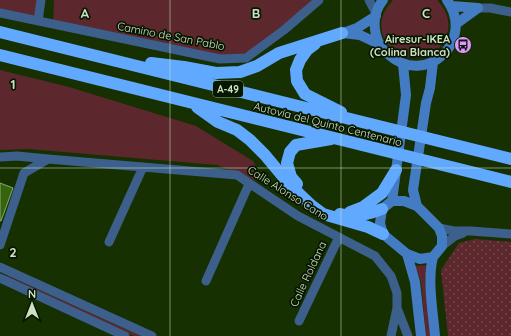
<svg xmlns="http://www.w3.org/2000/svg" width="511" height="336" font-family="Quicksand,sans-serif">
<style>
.green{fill:#5c282e}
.park{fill:url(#park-dots)}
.building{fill:#36640e;stroke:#84ac6e}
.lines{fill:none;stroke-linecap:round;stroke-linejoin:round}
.street{stroke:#3c5f8b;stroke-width:9}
.secondary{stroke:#437cc2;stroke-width:10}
.highway{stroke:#61a8ff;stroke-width:12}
.grid{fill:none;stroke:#cde2c2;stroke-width:1;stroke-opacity:0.55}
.labels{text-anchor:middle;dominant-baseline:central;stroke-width:3.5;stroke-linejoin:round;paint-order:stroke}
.shield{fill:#071601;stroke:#92a588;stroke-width:1}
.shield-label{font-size:10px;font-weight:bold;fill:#cde2c2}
.street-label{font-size:11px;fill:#cde2c2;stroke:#071601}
.poi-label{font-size:11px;font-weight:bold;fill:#cde2c2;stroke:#071601;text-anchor:end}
.grid-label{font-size:13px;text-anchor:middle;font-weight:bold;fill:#cde2c2;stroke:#071601;stroke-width:3.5;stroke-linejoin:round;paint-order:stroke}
</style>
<defs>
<pattern id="park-dots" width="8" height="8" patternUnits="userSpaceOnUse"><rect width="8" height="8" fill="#5c282e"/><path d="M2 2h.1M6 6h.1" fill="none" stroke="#72474b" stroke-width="1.8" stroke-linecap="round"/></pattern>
</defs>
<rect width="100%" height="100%" fill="#163002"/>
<path class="green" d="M0 0H41L38 21 0 13Z
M54 0H317L246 58 220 59 53 24Z
M393 0H437C445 8 450 19 448 30 446 38 443 44 438 49 414 70 376 50 382 19 384 11 388 6 393 0Z
M0 70 69 87 196 126 253 161 265 184 217 165 28 149 0 150Z
M428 265 425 282 431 336H426L421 282 415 266Z
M8 276 141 336H134L7 277Z"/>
<path class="park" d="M475 239 511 242V336H448L441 270 459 243Z"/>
<path class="building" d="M0 183 13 188 1 221H0Z"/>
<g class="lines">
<path class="street" d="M369 0 376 13
M478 8H490L511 12
M0 13 220 59 246 58 284 30 319 0
M38 21 41 0
M0 157 17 156 48 159 237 175 298 216 375 256 391 276 397 293V308L391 336
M24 173 48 159
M439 228 454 231H471L511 234
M109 242 143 167
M0 245 24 173
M442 246 455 236 463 233
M0 267 152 336
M0 278 125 336
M206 281 249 184
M397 308 408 336
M299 321 339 237"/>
<path class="secondary" d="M383 0C375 10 373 23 376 35 378 43 382 50 389 55 426 87 476 41 447 0
M452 6 478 8
M456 24 478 8
M346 32 357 28 376 16
M342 33 360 35 379 44
M392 201H404L417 206 439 228 442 236V246L433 257 420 259 407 254 383 234 380 223 382 209Z
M392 201 406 95 403 64
M417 206 413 190 426 103 430 88 433 62
M407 254 415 282 421 336
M433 257C427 280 433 312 435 336"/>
<path class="highway" d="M0 32 511 159
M315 44 307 50 300 60 296 70 297 81 305 94 341 112
M0 55 511 182
M151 63 184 67 216 73 240 72 257 66 279 53 342 33
M197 107 218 122 237 130 250 140 265 155 290 185 311 205 323 214 368 227 383 234
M297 184 291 177 287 163 290 152 296 145 331 139
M350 212 363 207 382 193 396 170
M340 214C355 218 369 214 382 209"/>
</g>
<path class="grid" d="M170 0V336M341 0V336M0 168H511"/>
<defs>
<g id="bus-disc" transform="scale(0.9)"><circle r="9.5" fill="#d99af7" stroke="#071601"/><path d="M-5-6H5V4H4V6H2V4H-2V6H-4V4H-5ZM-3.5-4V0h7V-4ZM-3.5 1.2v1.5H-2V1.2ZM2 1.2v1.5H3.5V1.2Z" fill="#111"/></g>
</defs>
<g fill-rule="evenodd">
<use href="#bus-disc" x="463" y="45"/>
</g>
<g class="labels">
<rect class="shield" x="213" y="81" width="30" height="16" rx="3"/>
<g class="shield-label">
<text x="228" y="89">A-49</text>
</g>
<g class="street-label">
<text transform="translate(171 36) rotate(11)">Camino de San Pablo</text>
<text transform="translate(328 124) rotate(14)">Autovía del Quinto Centenario</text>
<text transform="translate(288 193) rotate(32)">Calle Alonso Cano</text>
<text transform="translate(308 274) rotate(-65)">Calle Roldana</text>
</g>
<g class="poi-label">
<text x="450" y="39">Airesur-IKEA<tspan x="450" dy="13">(Colina Blanca)</tspan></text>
</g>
</g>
<g class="grid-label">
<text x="85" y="18">A</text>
<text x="256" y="18">B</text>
<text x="426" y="18">C</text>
<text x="13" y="89">1</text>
<text x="13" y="257">2</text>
</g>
<g transform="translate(32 304)" stroke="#071601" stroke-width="3" paint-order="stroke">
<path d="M0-3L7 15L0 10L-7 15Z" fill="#cde2c2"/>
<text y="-6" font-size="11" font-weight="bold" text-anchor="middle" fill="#cde2c2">N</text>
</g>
</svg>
